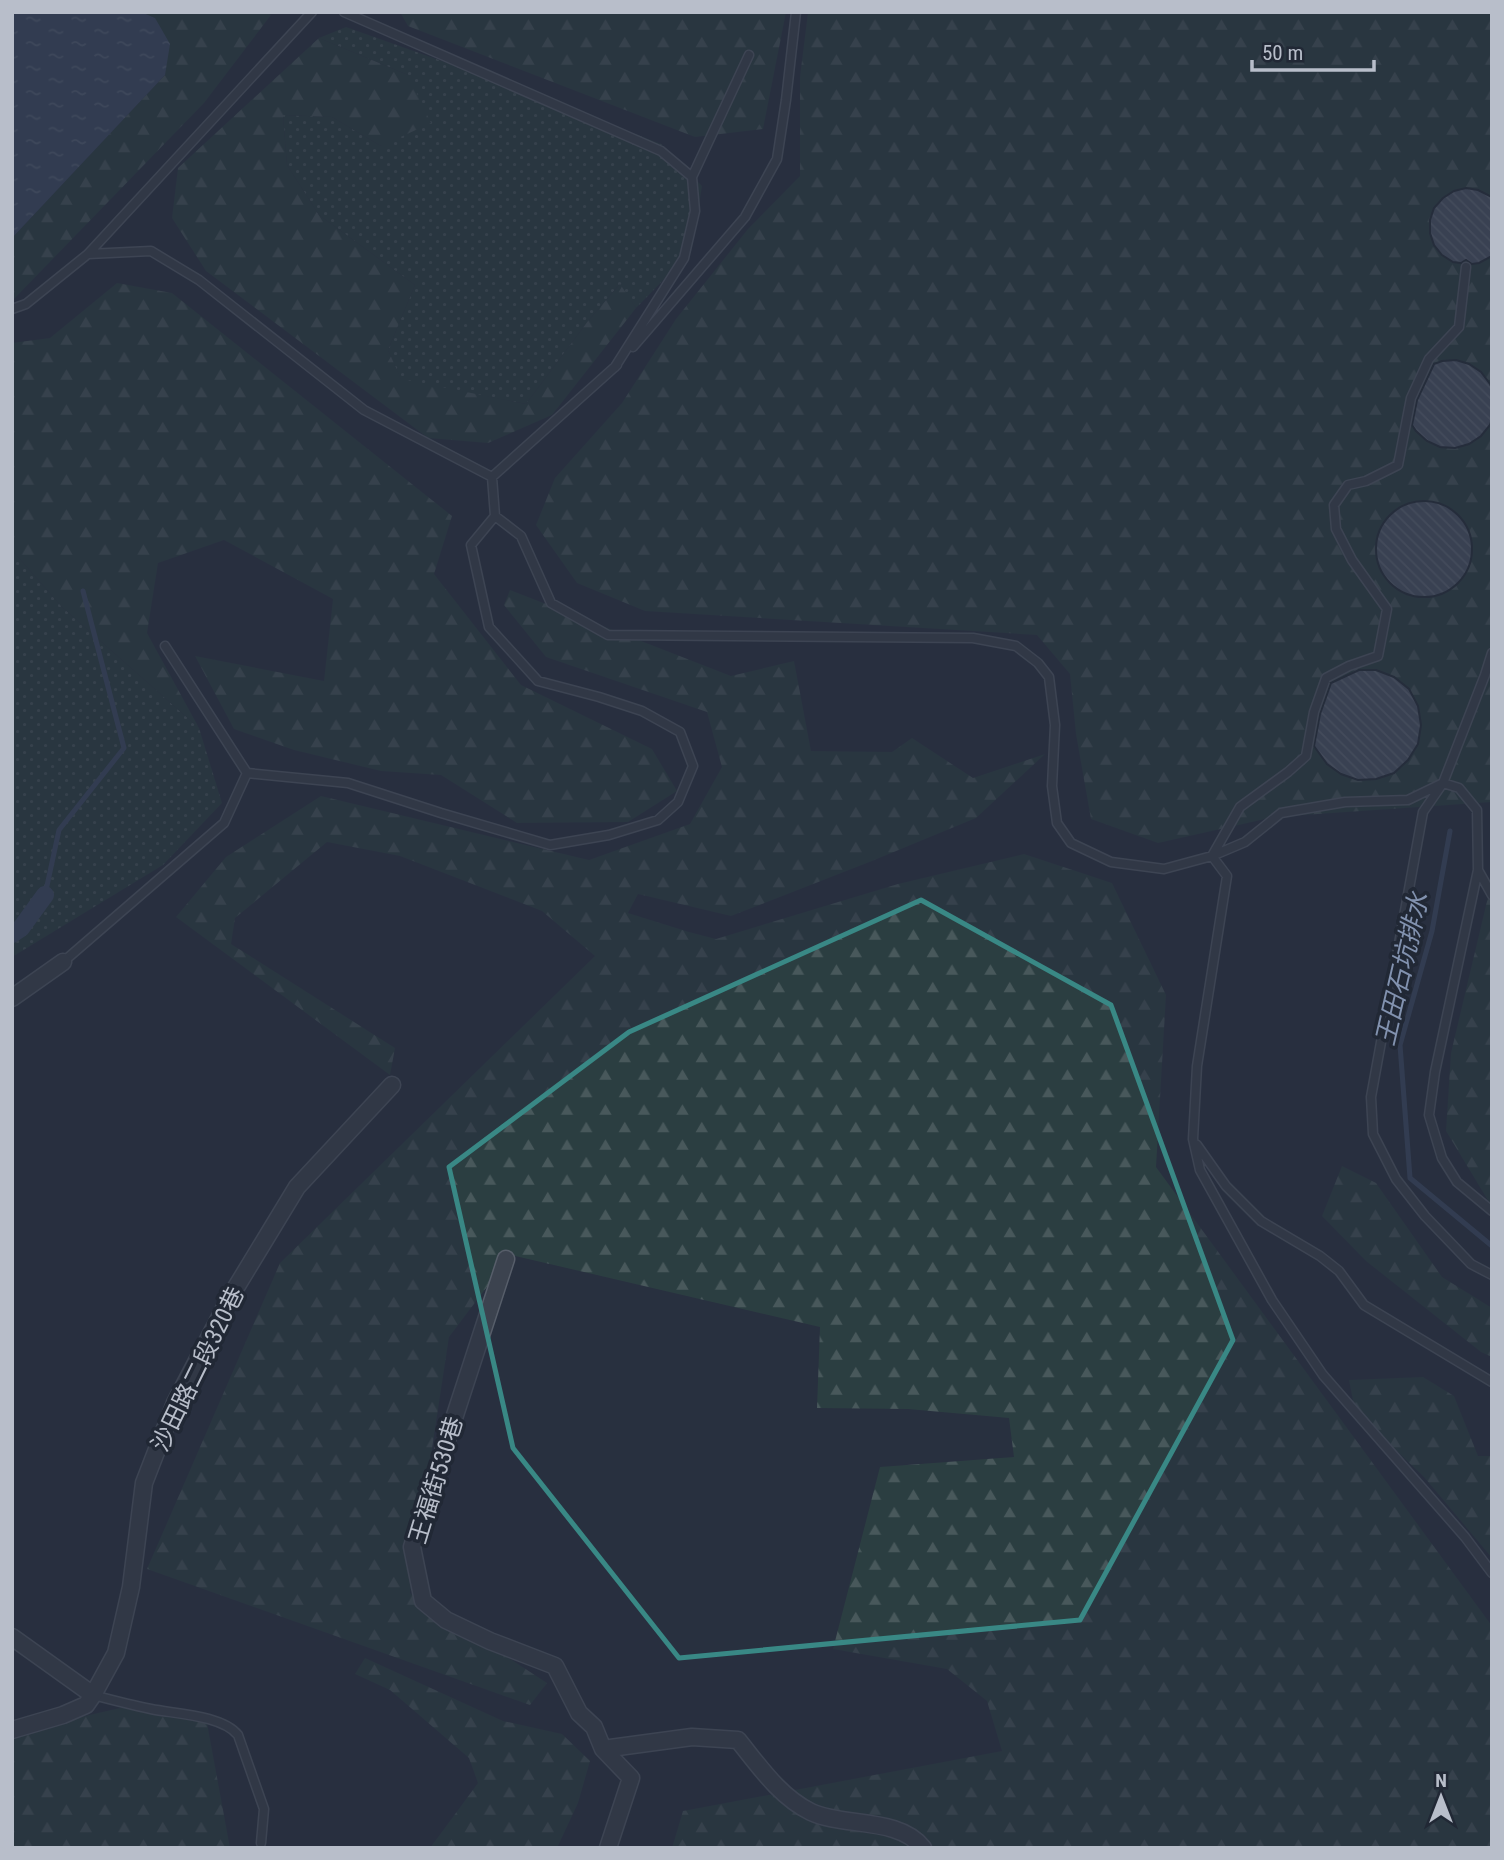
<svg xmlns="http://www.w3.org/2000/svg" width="1504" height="1860" font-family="'Roboto Condensed','Noto Sans TC',sans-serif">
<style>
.grass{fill:url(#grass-dots)}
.forest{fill:url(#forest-firs)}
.water{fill:url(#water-ripples)}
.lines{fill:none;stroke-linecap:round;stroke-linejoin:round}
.stream{stroke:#3f4d67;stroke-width:5}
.canal{stroke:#3f4d67;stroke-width:18}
.building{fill:url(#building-back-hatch);stroke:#232a37;stroke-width:2}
.service-casing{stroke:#575e6a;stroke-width:11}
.minor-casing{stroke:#575e6a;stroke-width:19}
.service{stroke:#3c434f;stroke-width:8}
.minor{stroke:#3c434f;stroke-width:16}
.marked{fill:none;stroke:#398885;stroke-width:5;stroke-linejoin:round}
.labels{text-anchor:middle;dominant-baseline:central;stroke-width:7;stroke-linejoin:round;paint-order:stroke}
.street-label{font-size:24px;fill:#b8beca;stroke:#212835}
.water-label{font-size:26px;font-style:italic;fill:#8292af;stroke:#212835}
</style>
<defs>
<pattern id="grass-dots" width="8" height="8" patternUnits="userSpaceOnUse" patternTransform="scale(1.75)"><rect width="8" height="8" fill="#2b3e41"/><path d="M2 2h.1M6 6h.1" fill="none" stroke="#48585b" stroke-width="1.8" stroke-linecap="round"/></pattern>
<pattern id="forest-firs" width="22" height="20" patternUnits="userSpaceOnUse" patternTransform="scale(1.75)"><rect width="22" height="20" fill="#2b3e41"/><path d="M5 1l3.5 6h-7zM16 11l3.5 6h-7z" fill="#48585b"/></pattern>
<pattern id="water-ripples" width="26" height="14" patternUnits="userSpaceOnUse" patternTransform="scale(1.75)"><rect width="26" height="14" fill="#3f4d67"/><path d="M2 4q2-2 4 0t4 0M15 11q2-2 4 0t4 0" fill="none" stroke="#59657b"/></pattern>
<pattern id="building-back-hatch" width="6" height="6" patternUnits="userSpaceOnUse" patternTransform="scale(1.75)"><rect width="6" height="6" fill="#4e5768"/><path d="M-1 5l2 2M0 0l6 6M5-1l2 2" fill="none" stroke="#656d7c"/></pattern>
</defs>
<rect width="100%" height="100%" fill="#28303f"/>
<path class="grass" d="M346 27 504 83 661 144 702 186 691 252 636 308 619 285 588 321 526 404 401 380 388 350 415 285 319 215 287 165 283 115 332 117 381 146 408 75 319 38Z
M12 550 62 607 199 728 222 803 163 865 12 957Z"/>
<path class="forest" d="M141 12H265L271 15 204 103 12 301V238L165 75 155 18Z
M400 12H786L763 129 695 137 408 26Z
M808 12H1492V802L1274 817 1158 843 1091 819 1076 734 1070 674 1037 635 645 611 577 583 536 525 555 478 622 403 676 319 748 229 800 176V77Z
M319 38 408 75 431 123 381 146 332 117 283 115 287 165 319 215 415 285 388 350 401 379 526 404 588 321 620 284 636 308 552 415 488 443 428 438 206 271 172 218 178 168Z
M117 283 172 293 452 516 434 574 521 685 652 749 677 791 628 822 517 823 441 775 381 771 294 750 234 729 195 656 324 681 333 599 224 540 158 563 147 633 199 728 62 607 12 550V343L50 338Z
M510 590 731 676 794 661 811 751 892 752 912 738 973 778 1045 754 976 818 872 861 731 916 638 894 628 913 689 932 716 939 898 884 1024 854 1112 883 1166 995 1156 1167 1492 1626V1848H672L683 1811 1002 1751 987 1701 947 1669 833 1649 880 1467 1014 1457 1009 1418 908 1409 817 1408 820 1327 511 1255 449 1337 410 1593 547 1683 530 1705 147 1569 280 1263 595 956 542 911 400 856 327 842 235 918 231 944 395 1048 390 1075 176 917 226 857 321 796 589 860 690 824 722 767 707 712 546 657 504 605Z
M1492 880V1207L1446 1131 1451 1053Z
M1342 1166 1376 1183 1442 1277 1492 1308V1357L1481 1352 1366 1261 1322 1216Z
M1423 1377 1454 1396 1478 1456H1492V1558L1424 1477 1355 1411 1349 1380Z
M365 1658 503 1721 562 1734 590 1761 578 1803 557 1848H430L478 1783 469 1758 390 1690 355 1674Z
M142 1703 207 1723 230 1848H12V1734L19 1731Z"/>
<path class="water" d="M12 12H141L155 18 170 44 165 75 12 238Z"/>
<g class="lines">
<path class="stream" d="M1450 831 1432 931 1400 1045 1410 1178 1492 1246
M45 895 59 830 124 748 83 591"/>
<path class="canal" d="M12 934 21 928 45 895"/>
</g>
<path class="building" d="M1466 188 1478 190 1492 197V256L1479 263 1472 264 1466 260 1461 263 1453 262 1442 255 1434 245 1430 233V220L1434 208 1443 198 1454 191Z
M1456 360 1469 364 1481 372 1490 384 1492 389V419L1490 425 1481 436 1469 444 1455 448 1440 447 1427 441 1416 431 1412 425 1417 400 1434 364 1442 361Z
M1376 549a48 48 0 1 1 96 0a48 48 0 1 1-96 0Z
M1359 670H1376L1394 677 1409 689 1418 706 1421 725 1418 744 1408 760 1394 773 1376 779 1358 780 1341 774 1327 764 1314 746 1320 714 1331 683Z"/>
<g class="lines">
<g class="service-casing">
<path id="service" d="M344 12 661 151 692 177 695 211 684 258 615 367
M692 177 749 55
M88 254 312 12
M1466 267 1459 327 1429 359 1411 398 1398 465 1366 481 1348 485 1334 505 1336 529 1352 560 1387 609 1378 656 1349 666 1326 678 1314 712 1306 756 1288 772 1240 807 1212 856 1227 876 1197 1066 1193 1139 1200 1170 1272 1300 1323 1375 1465 1537 1492 1573
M12 309 26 304 88 254 151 251 199 280 364 410 492 477 495 516 471 545 489 627 538 681 599 697 642 711 680 732 693 766 678 802 658 820 609 835 550 845 441 813 348 783 247 773 224 823 63 962
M633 347 745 217 777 159 786 100 796 12
M492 477 617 365
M495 516 521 536 551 603 608 635 973 638 1016 646 1038 663 1049 677 1055 725 1052 786 1057 823 1071 843 1111 862 1164 869 1212 856 1245 842 1281 813 1345 802 1408 800 1443 783 1459 788 1477 810 1478 870 1435 1072 1429 1115 1442 1158 1457 1182 1492 1211
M165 646 247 773
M1492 653 1485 675 1443 783 1423 812 1371 1097 1373 1134 1396 1179 1425 1216 1471 1264 1492 1275
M1478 870 1492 895
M1197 1145 1226 1186 1261 1221 1320 1256 1339 1271 1364 1305 1492 1382
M93 1695C112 1700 131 1705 151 1709 175 1714 222 1715 238 1735L264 1809 261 1843"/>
</g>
<g class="minor-casing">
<path id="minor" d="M12 998 63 962
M506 1259 412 1547 423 1601 446 1620 490 1641 555 1666 579 1713 594 1727 603 1749 631 1778 608 1848
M12 1637 93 1695
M12 1730 63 1715 86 1705 93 1695 116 1653 131 1587 144 1483 175 1403 232 1294 297 1187 392 1085
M603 1749 692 1737 738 1740C759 1766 780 1797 811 1812 843 1827 900 1817 923 1848"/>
</g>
<use href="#service" class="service"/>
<use href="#minor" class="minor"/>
</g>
<path d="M0 0H1504V1860H0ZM921 900 1111 1005 1233 1340 1080 1620 679 1658 513 1448 449 1167 629 1032Z" fill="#28303f" fill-opacity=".55" fill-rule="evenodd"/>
<path class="marked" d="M921 900 1111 1005 1233 1340 1080 1620 679 1658 513 1448 449 1167 629 1032Z"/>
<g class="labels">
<g class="street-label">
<text transform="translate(198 1369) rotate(-64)">沙田路二段320巷</text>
<text transform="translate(436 1480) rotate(-73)">王福街530巷</text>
</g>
<g class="water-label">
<text transform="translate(1402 969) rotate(-77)">王田石坑排水</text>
</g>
</g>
<rect width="1504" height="1860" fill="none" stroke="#b8beca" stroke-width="28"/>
<g transform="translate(1441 1797)" stroke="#212835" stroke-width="5" paint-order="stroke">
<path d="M0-5L12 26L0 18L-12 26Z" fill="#b8beca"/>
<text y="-10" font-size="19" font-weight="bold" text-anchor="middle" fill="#b8beca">N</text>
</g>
<path d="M1252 60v10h122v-10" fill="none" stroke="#b8beca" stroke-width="3.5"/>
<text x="1262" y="60" font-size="21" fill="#b8beca" stroke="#212835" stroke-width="5" paint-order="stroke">50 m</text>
</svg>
